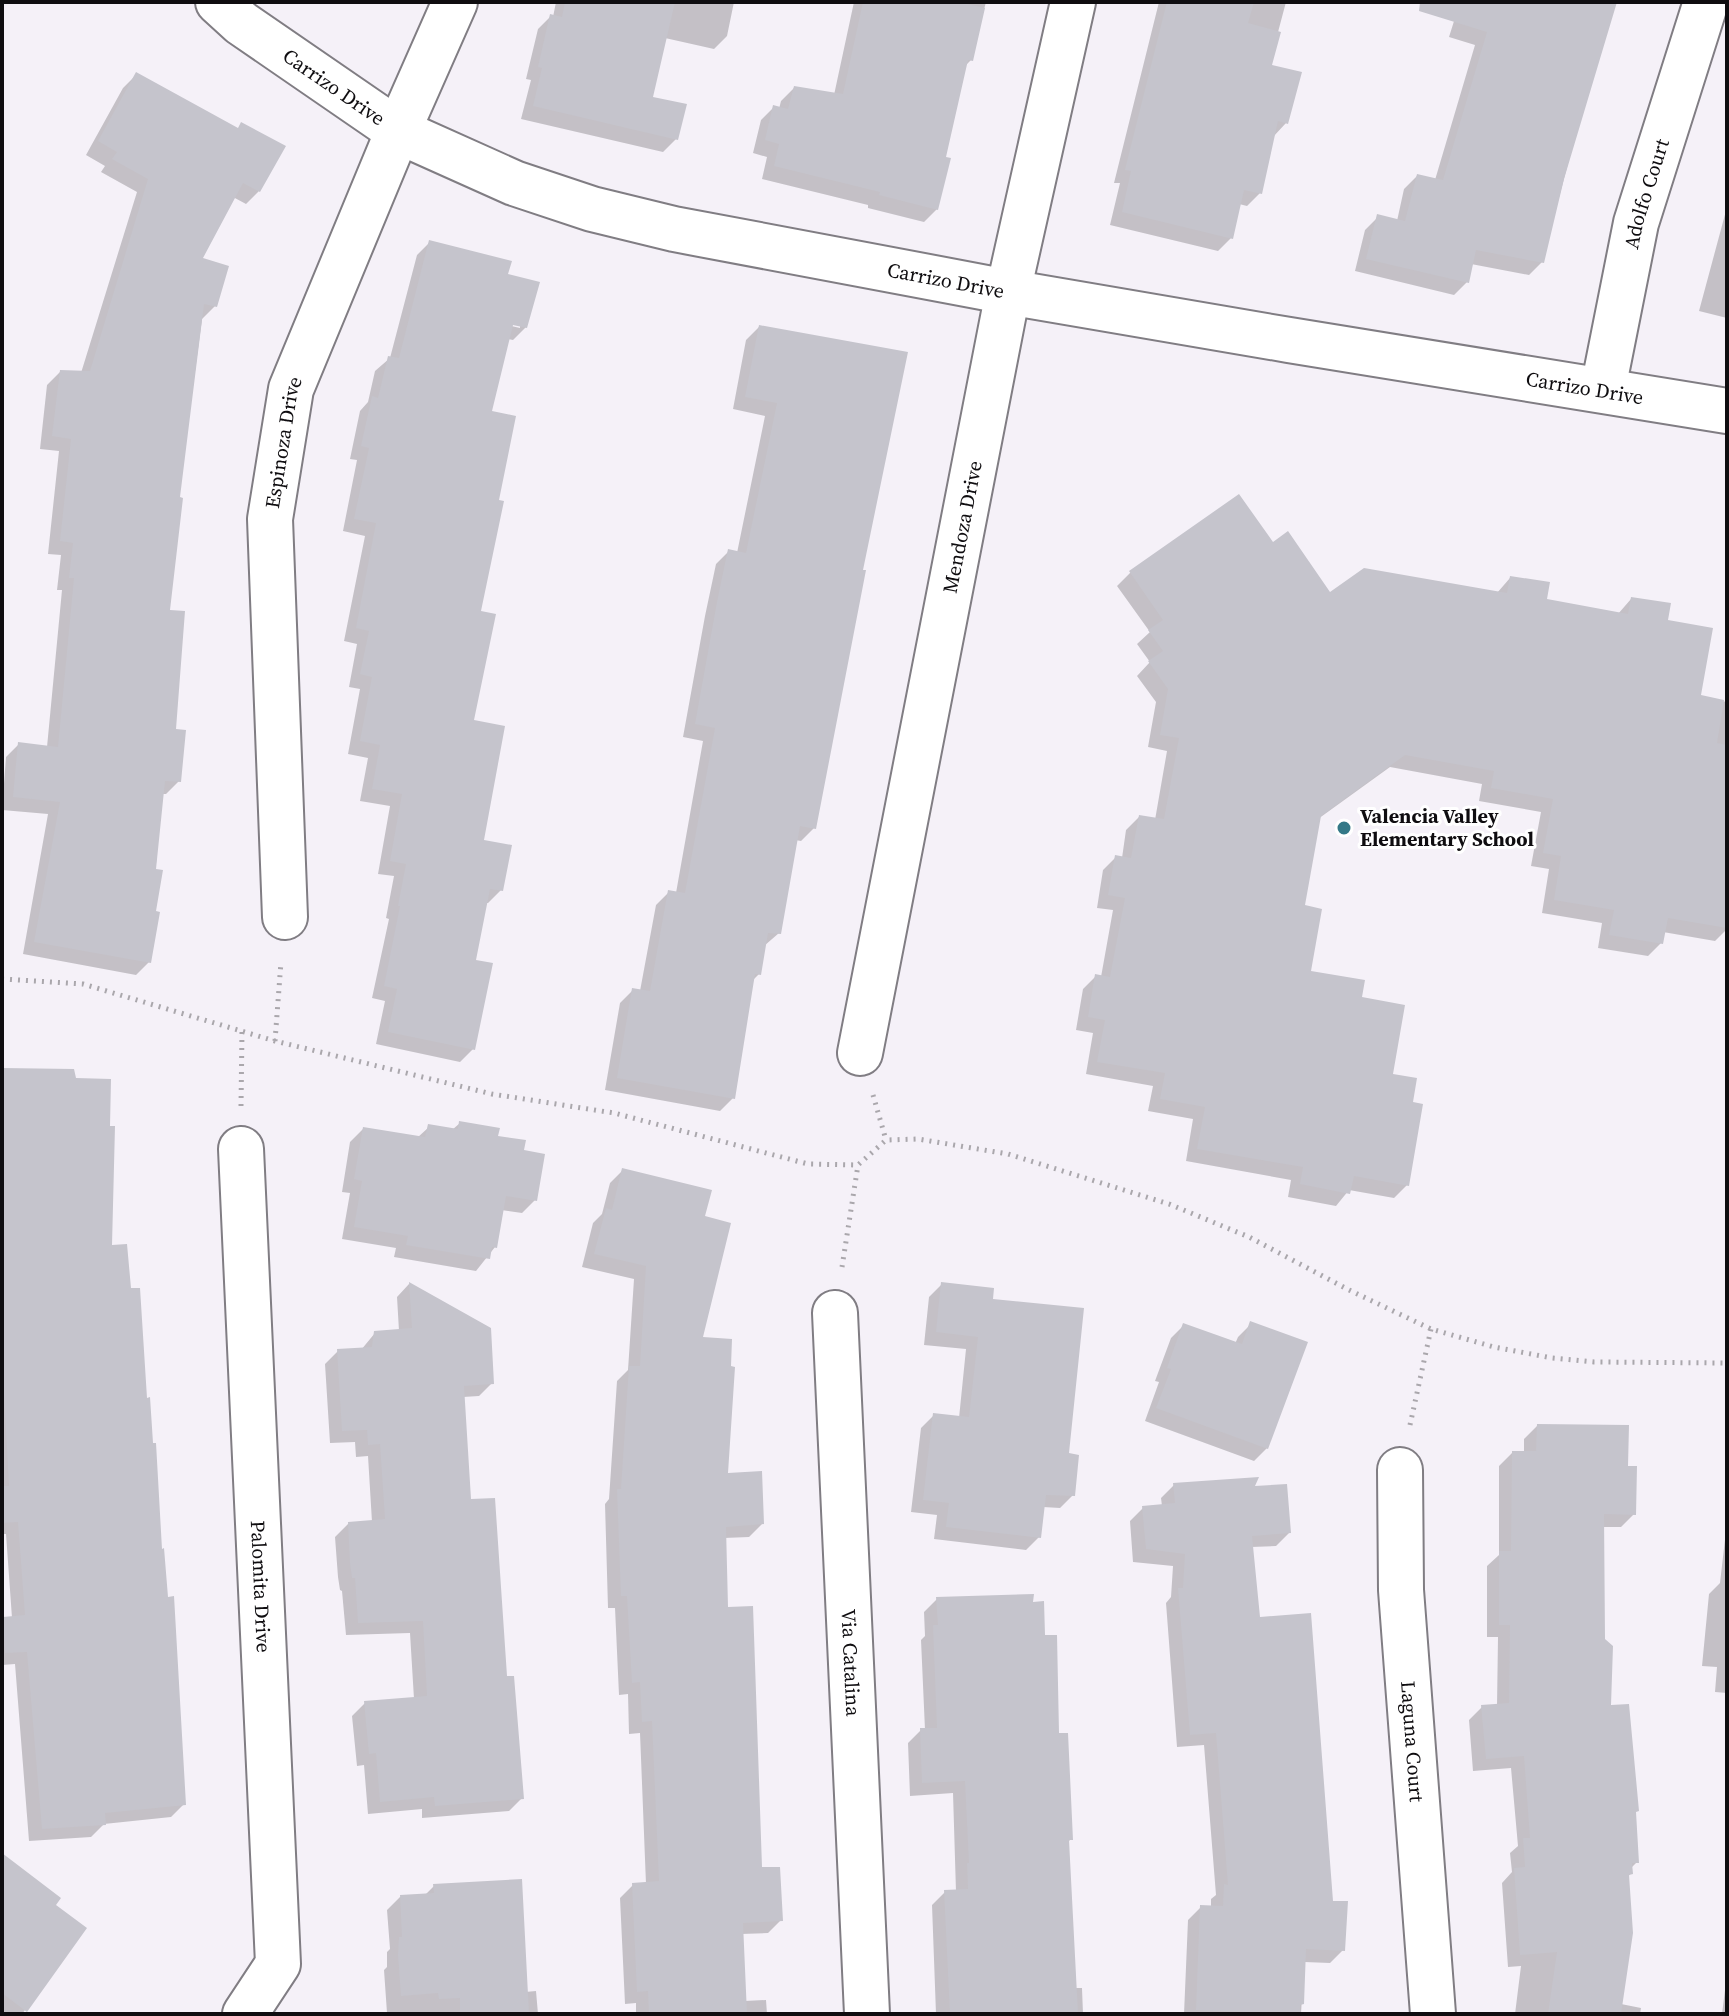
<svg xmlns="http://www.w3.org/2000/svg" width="1729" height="2016" font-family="'Source Serif 4',serif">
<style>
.shadow{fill:#0003;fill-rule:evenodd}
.building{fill:#c5c4cc}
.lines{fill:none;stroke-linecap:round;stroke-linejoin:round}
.minor-casing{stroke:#807d83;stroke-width:48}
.path{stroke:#aaa7ac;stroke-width:5;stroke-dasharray:2 6;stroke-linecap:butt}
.minor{stroke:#fff;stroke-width:44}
.poi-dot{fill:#347887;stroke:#fff;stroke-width:3}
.labels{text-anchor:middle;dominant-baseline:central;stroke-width:6;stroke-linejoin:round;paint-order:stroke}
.street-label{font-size:20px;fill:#0f0d10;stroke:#fff}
.poi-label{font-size:20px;font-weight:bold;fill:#0f0d10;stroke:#fff;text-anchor:start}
</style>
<rect width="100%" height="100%" fill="#f5f1f8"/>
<path class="shadow" d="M556 2H734L727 36 714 49 665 38 650 99 676 139 663 152 521 119 531 80 526 79 538 29 551 16 553 17Z
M854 2H986L971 60 964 67 944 158 937 209 924 222 868 208V205L762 179 767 157 753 153 761 120 774 107 779 109 781 101 794 88 834 95Z
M1159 2H1286L1269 66 1286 123 1273 137 1260 193 1247 206 1239 204 1231 238 1218 251 1110 225 1120 183H1114Z
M1460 2H1615L1585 99 1542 262 1529 275 1471 264 1467 282 1454 295 1355 271 1365 230 1378 217 1397 221 1404 189 1417 176 1435 180 1475 45 1449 37Z
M136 75 259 191 246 204 233 197 200 259 215 306 202 319 178 499 168 612 179 781 166 794H161L149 962 136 975 23 954 48 814 2 810 6 757 19 744 47 747 62 590H57L61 555 48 554 59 451 40 449 47 385 60 372 81 373 137 192 101 172 105 166 86 155 123 88Z
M1727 207V318L1699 311Z
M430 242 506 275 526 327 513 340 508 339 489 413 472 722 481 841 501 890 488 903H485L474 962 473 1049 460 1062 376 1044 385 1001 372 998 389 919 386 918 394 876 378 874 390 806 360 801 368 758 348 754 360 689 349 687 357 644 344 641 365 536 343 531 357 460 350 459 360 411 368 402 375 371 390 358 417 255ZM503 324H520V328Z
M759 327 861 571 814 828 801 841 795 840 779 933 764 946 759 974 752 981 733 1098 720 1111 605 1090 620 1003 633 990 640 991 656 905 669 892 676 893 703 741 683 737 705 616 716 564 729 551 737 553 765 416 733 409 746 340Z
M1239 497 1272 545 1330 594 1497 593 1510 578 1545 601 1618 614 1631 599 1666 622 1699 697 1727 702V929L1715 941 1663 932 1661 943 1648 956 1598 948 1602 923 1542 913 1549 869 1531 866 1541 812 1479 801 1482 784 1390 767 1318 819 1303 907 1308 972 1360 999 1391 1076 1407 1185 1394 1198 1349 1190 1336 1206 1288 1197 1291 1180 1186 1161 1193 1119 1148 1111 1153 1086 1086 1074 1093 1033 1076 1030 1083 989 1096 976 1101 977 1113 910 1097 908 1103 870 1116 857 1122 858 1126 830 1139 817 1155 820 1167 751 1148 747 1156 702 1137 676 1150 662 1137 644 1150 632 1117 586 1130 573Z
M2 1070 110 1247 145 1400 184 1804 171 1817 104 1824 91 1837 29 1841 15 1664 2 1665V1620L12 1618 6 1534H2Z
M460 1123 496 1138 522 1152 535 1200 522 1213 501 1210 495 1247 476 1271 394 1257 396 1248 342 1239 350 1193 342 1192 350 1142 363 1129 417 1138 429 1127 452 1130Z
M623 1170 703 1217 701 1339 726 1475 762 1524 749 1537 724 1538 726 1609 761 1870 781 1920 768 1933 741 1934 744 2001 766 2000 767 2014H636V2003L625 2004 620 1898 633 1885 646 1884 640 1733 629 1734 628 1694 619 1695 615 1608H608L605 1504 609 1499 617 1381 628 1370 634 1279 582 1267 593 1223 602 1214 610 1183Z
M409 1284 489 1330 492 1383 479 1396 463 1397 470 1502 505 1678 522 1798 509 1811 422 1818V1809L368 1814 364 1765 357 1766 352 1716 365 1703 414 1699 410 1633 346 1635 342 1591 340 1590 338 1577 335 1537 348 1524 372 1522 368 1456 356 1457 355 1442 330 1443 325 1364 338 1351 361 1350 375 1333 399 1331 397 1297Z
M942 1284 991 1301 1073 1495 1060 1508 1043 1507 1039 1537 1026 1550 934 1539 937 1515 911 1512 921 1428 934 1415 959 1418 966 1349 924 1345 929 1297Z
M1251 1324 1267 1448 1254 1461 1145 1421 1159 1382 1155 1381 1171 1338 1184 1325 1235 1344 1238 1337Z
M1537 1426 1626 1468 1634 1514 1621 1527H1602L1603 1640 1608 1707 1634 1813 1637 1862 1631 1868V1873L1627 1878 1621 2004 1641 2008 1640 2014H1515L1521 1966 1508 1967 1502 1883 1512 1872 1510 1853 1518 1846 1511 1768 1473 1771 1469 1720 1482 1707 1497 1706 1498 1637H1487V1566L1499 1555V1466L1512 1453H1524V1439Z
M1174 1485 1252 1489 1289 1533 1276 1546 1251 1547 1258 1619 1343 1950 1330 1963 1304 1962 1301 2014H1184L1188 1920 1201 1907H1211V1899L1216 1895 1204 1745 1177 1747 1166 1603 1171 1597 1173 1566 1133 1562 1130 1521 1143 1508 1162 1506 1161 1498Z
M1727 1522V1693L1715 1692 1717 1667 1702 1666 1709 1594 1720 1583Z
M937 1599 1031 1604 1043 1637 1071 1839 1067 1843 1074 1988H1082L1083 2014H936L932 1905 945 1892H956L953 1793 910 1796 908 1743 921 1730H925L921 1640 925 1636 924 1612Z
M2 1855 53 1905 25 2010 22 2014H2Z
M434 1886 525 1992 536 1991 538 2014 387 2013 384 1970 387 1967V1952L390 1949 387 1910 400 1897 424 1896Z
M1727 1981V2014H1722L1726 1982Z"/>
<path class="building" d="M565 2H675L653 97 687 104 678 140 533 106 542 68 538 67 550 14 562 17Z
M863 2H959L985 8 973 61 968 60 946 157 951 158 938 210 879 195 880 192 774 166 779 144 765 140 773 105 788 109 794 86 843 94Z
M1167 2H1254L1248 23 1281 32 1272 65 1302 72 1288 124 1278 121 1262 194 1244 190 1233 239 1122 212 1131 171 1125 170Z
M1420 2H1617L1564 179 1544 263 1476 250 1469 283 1366 259 1377 214 1405 221 1417 174 1443 180 1487 32 1419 11Z
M136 72 238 128 241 122 286 146 260 192 243 183 203 258 229 266 217 307 204 304 180 497 183 498 170 610 185 611 176 729 186 730 181 782 165 781 156 869 163 870 156 911 160 912 151 963 34 942 60 802 13 797 18 742 58 747 74 578H69L73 543 60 541 71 439 52 436 60 370 90 371 148 179 112 159 117 152 98 141Z
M429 240 512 261 508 274 540 282 527 328 513 325 492 411 516 416 499 500 504 501 481 611 496 614 474 720 505 726 484 840 512 845 503 891 490 889 476 960 493 963 475 1050 388 1032 397 989 384 986 400 906H398L406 864 390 861 402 794 372 789 380 745 360 741 372 677 360 674 369 631 356 628 376 523 354 519 369 448 361 446 372 396 378 398 388 356 399 358Z
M759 325 908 352 863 570H866L816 829 800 826 781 934 768 933 761 975 755 974 735 1099 617 1078 632 988 650 991 668 890 685 893 715 728 695 724 717 602 728 549 746 553 777 403 745 397Z
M1239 494 1273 542 1288 531 1330 592 1364 568 1507 593 1510 576 1550 582 1547 599 1628 614 1631 597 1671 603 1668 620 1713 628 1701 695 1724 700 1717 743 1727 745V928L1668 918 1663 944 1609 935 1614 910 1554 900 1561 856 1543 853 1553 799 1491 788 1494 771 1405 755 1321 816 1305 905 1322 909 1311 971 1365 980 1362 997 1405 1005 1393 1074 1417 1078 1413 1102 1423 1104 1409 1186 1354 1176 1350 1194 1300 1184 1303 1167 1197 1149 1205 1107 1160 1099 1165 1073 1097 1062 1105 1020 1088 1017 1095 974 1110 977 1125 898 1108 895 1115 855 1131 858 1139 815 1164 819 1179 738 1160 735 1168 689 1148 661 1163 651 1148 630 1163 620 1129 571Z
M2 1068 74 1069 76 1078 111 1079 110 1126H115L112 1245 127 1244 131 1288H140L147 1398 150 1397 153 1443H156L162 1549 164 1548 168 1597 174 1596 186 1805 105 1813 106 1825 42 1829 27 1652 5 1653 3 1617 25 1615 18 1522 2 1523V1486H9L2 1356Z
M459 1121 500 1128 498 1136 526 1140 524 1150 545 1154 537 1201 506 1196 497 1248 492 1247 490 1259 406 1245 408 1236 354 1227 362 1181 354 1179 363 1127 425 1137 428 1124 458 1129Z
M622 1168 712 1190 705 1216 731 1223 703 1337 732 1339 731 1366 735 1367 728 1473 762 1471 764 1524 726 1527 728 1607 753 1606 762 1867H780L783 1921 743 1923 747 2014H649L648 1991 637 1992 632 1883 659 1881 652 1721 642 1722 640 1682 632 1683 627 1596H621L617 1489H621L629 1366H640L646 1266 594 1254 606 1208 612 1210Z
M409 1282 491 1328 494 1384 464 1386 471 1499 495 1498 507 1676H514L524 1799 435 1806 434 1797 380 1802 376 1753 369 1754 364 1701 427 1696 423 1621 358 1623 355 1578H352L350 1563 348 1522 385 1519 380 1444 368 1445 367 1430 342 1431 337 1349 372 1347 374 1331 412 1328Z
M941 1282 994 1288 993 1299 1084 1308 1069 1453 1079 1455 1075 1496 1046 1495 1041 1538 946 1527 949 1503 923 1500 933 1413 969 1417 978 1337 936 1332Z
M1250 1321 1308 1342 1268 1449 1156 1408 1171 1369 1167 1368 1183 1323 1242 1344Z
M1537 1424 1629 1425 1628 1466H1637L1636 1515 1604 1514 1605 1639 1613 1646 1611 1705 1629 1704 1639 1811 1636 1812 1639 1863H1632L1633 1874 1629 1875 1633 1933 1621 2014H1548L1557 1952 1520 1955 1514 1868 1525 1867 1523 1838H1530L1524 1756 1486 1759 1481 1705 1509 1703 1510 1625H1499V1551H1511L1512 1451H1536Z
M1259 1477 1255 1486 1287 1484 1291 1533 1252 1536 1260 1617 1311 1613 1333 1901H1348L1345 1951 1306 1949 1304 2004 1300 2005V2014L1196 2010 1200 1905 1223 1906 1224 1884 1228 1885 1216 1733 1190 1735 1178 1588H1183L1185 1554 1146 1549 1142 1506 1175 1503 1173 1483Z
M1034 1594 1033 1602 1044 1601 1045 1635H1057L1059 1733H1068L1073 1840H1069L1078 2014H950L944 1890 968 1889 967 1863H969L965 1781 922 1783 920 1728H937L933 1625H938L936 1597Z
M2 1853 61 1898 56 1905 87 1928 27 2012 2 1993Z
M522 1879 529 2014H460V1998L439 1999 438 1993 401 1996 398 1955 399 1937H402L400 1895 434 1893 433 1884Z"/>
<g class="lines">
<g class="minor-casing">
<g id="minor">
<path id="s1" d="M218 2 241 23 398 131 514 183 592 209 674 229 1008 292 1289 340 1727 411"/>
<path id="s2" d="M1603 389 1636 223 1706 2"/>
<path id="s3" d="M285 917 270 519 291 389 398 131 455 2"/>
<path id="s4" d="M860 1053 1008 292 1073 2"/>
<path id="s5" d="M241 1149 278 1964 245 2014"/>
<path id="s6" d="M835 1313 867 2014"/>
<path id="s7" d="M1400 1470 1401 1590 1433 2014"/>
</g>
</g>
<path class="path" d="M2 979 83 984 275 1041 492 1094 614 1113 808 1164 858 1165 886 1140 918 1139 1008 1154 1169 1204 1249 1237 1349 1290 1431 1329 1494 1347 1552 1358 1594 1362 1727 1363
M275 1041 281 962
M873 1095 886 1140
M241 1106 242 1031
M842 1267 858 1165
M1410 1425 1431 1329"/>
<use href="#minor" class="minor"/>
</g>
<circle class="poi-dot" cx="1344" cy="828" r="8"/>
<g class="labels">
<g class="street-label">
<text stroke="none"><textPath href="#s1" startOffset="144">Carrizo Drive</textPath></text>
<text stroke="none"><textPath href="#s2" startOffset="200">Adolfo Court</textPath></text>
<text stroke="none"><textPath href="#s1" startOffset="792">Carrizo Drive</textPath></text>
<text stroke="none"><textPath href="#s1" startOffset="1440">Carrizo Drive</textPath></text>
<text stroke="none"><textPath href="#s3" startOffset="476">Espinoza Drive</textPath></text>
<text stroke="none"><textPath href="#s4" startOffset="536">Mendoza Drive</textPath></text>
<text stroke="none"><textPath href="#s5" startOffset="438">Palomita Drive</textPath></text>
<text stroke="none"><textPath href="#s6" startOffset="350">Via Catalina</textPath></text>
<text stroke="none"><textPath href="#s7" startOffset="272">Laguna Court</textPath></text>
</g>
<g class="poi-label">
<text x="1360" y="816">Valencia Valley<tspan x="1360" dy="23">Elementary School</tspan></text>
</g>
</g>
<rect width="1729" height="2016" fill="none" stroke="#0f0d10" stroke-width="8"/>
</svg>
